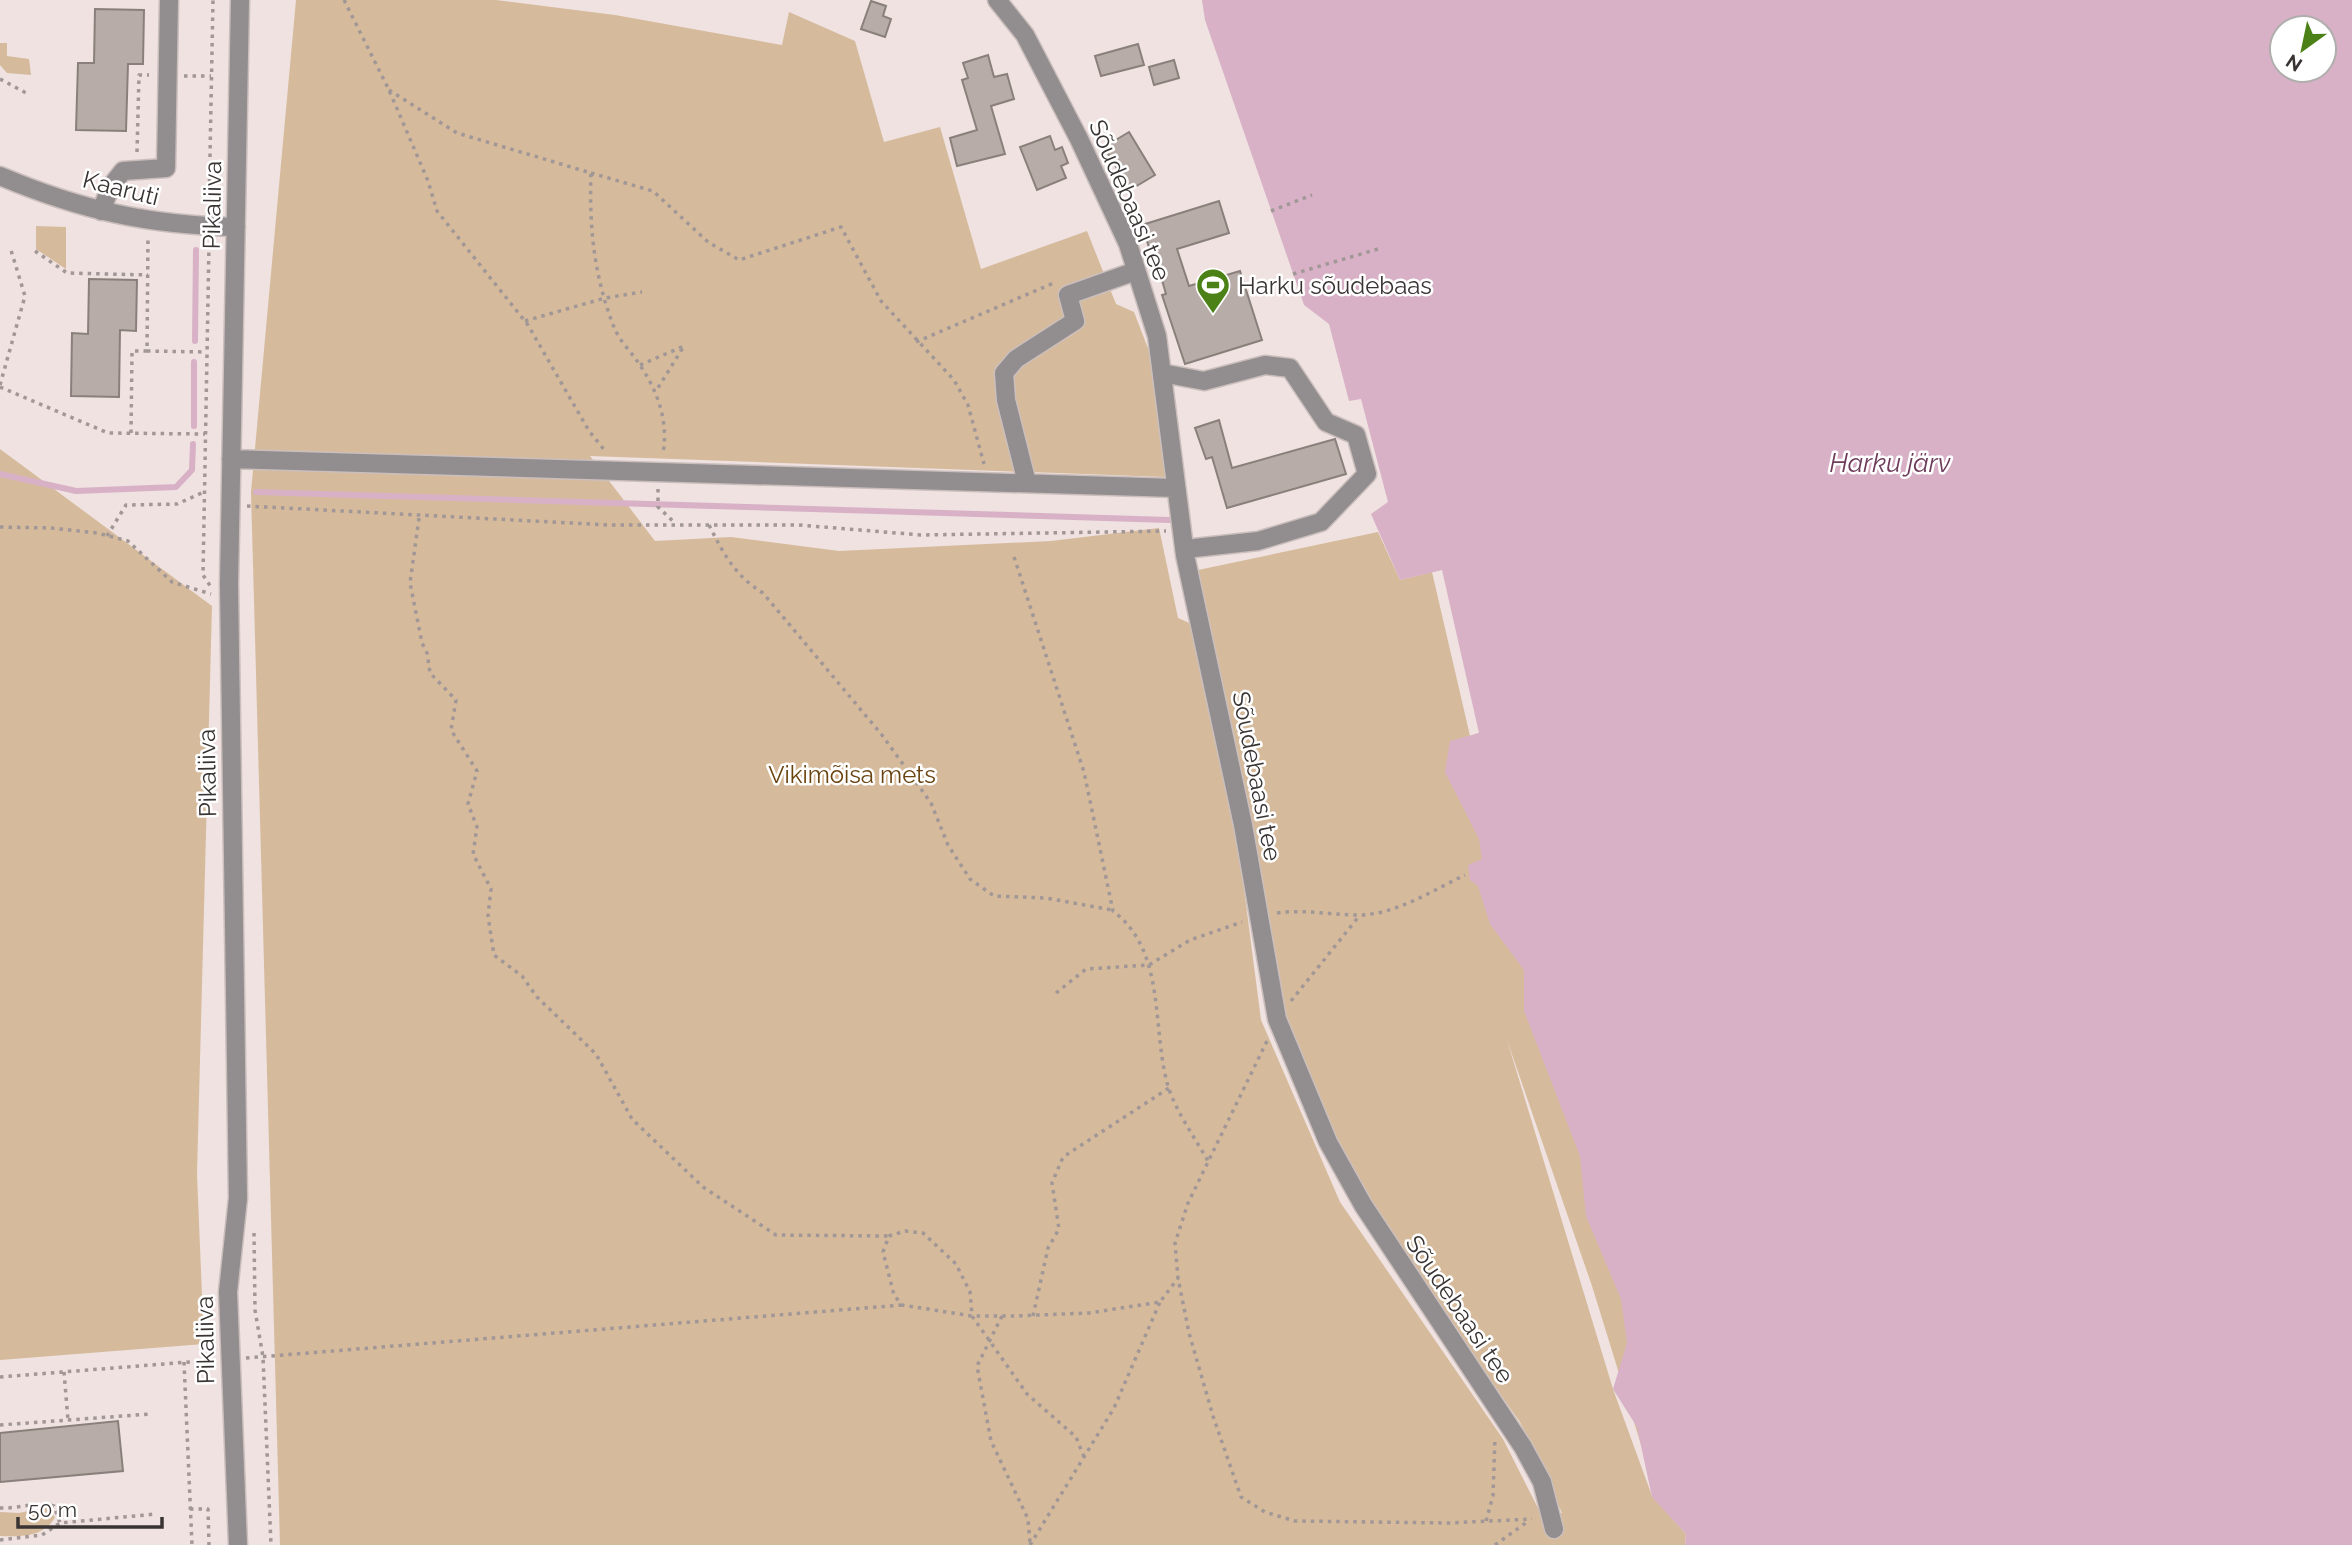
<svg xmlns="http://www.w3.org/2000/svg" width="2352" height="1545" font-family="Raleway,sans-serif">
<style>
.green{fill:#d6ba9c}
.water{fill:#d8b1c7;fill-rule:evenodd}
.lines{fill:none;stroke-linecap:round;stroke-linejoin:round}
.stream{stroke:#d8b1c7;stroke-width:6}
.building{fill:#b7aca7;stroke:#8a807b;stroke-width:2}
.minor-casing{stroke:#cbbfbd;stroke-width:21}
.path{stroke:#a19796;stroke-width:3.5;stroke-dasharray:3.5 5;stroke-linecap:butt}
.minor{stroke:#928d8e;stroke-width:18}
.labels{text-anchor:middle;dominant-baseline:central;stroke-width:5;stroke-linejoin:round;paint-order:stroke}
.street-label{font-size:24px;fill:#393433;stroke:#fff}
.poi-label{font-size:24px;fill:#393433;stroke:#fff;text-anchor:start}
.park-label{font-size:24px;fill:#69430f;stroke:#fff}
.water-label{font-size:26px;font-style:italic;fill:#6e3b5a;stroke:#fff}
</style>
<rect width="100%" height="100%" fill="#efe2e0"/>
<path class="green" d="M296 0H496L615 15 782 45 789 12 855 41 884 142 940 127 981 269 1087 231 1116 304 1134 312 1149 351 1165 477 590 456 655 541 731 537 839 551 1051 541 1159 528 1178 618 1194 625 1237 835 1261 1020 1340 1202 1503 1439 1542 1516 1562 1513 1520 1422 1412 1270 1336 1139 1285 1012 1198 570 1378 532 1400 580 1432 572 1470 736 1479 733 1567 889 1655 1490 1592 1286 1507 1040 1613 1389 1652 1496 1686 1534 1685 1545H280L251 492Z
M0 43H7V56L29 59 31 75 7 73 0 65Z
M36 226 66 227V269L36 249Z
M0 449 212 606 197 1174 204 1344 0 1360Z
M47 1507 55 1517C45 1537 20 1537 0 1536V1512L19 1513Z"/>
<path class="water" d="M1202 0H2352V1545H1685L1686 1534 1652 1497 1637 1427 1613 1389 1627 1343 1621 1299 1586 1216 1580 1156 1524 1011V970L1490 924 1478 886 1470 880 1468 865 1482 859 1479 839 1445 772 1450 741 1479 733 1442 570 1400 580 1371 514 1388 502 1361 399 1349 401 1329 324 1304 305 1205 20ZM2282 28H2324V70H2282Z"/>
<g class="lines">
<path class="stream" d="M195 341 196 250
M194 426V362
M0 474 76 491 176 487 192 470 193 444
M256 492 1169 520"/>
</g>
<path class="building" d="M871 1 886 6 883 16 891 19 885 37 861 29Z
M95 9 144 10 143 64H128L126 131 76 130 78 63H94Z
M1138 44 1144 65 1101 76 1095 56Z
M988 55 994 77 1007 74 1014 99 991 106 1005 154 957 166 950 138 977 130 962 80 968 78 963 63Z
M1174 60 1179 78 1154 85 1149 67Z
M1129 132 1155 175 1130 190 1104 147Z
M1050 136 1055 150 1062 147 1068 163 1061 166 1066 178 1037 190 1020 147Z
M1219 201 1229 233 1177 249 1189 286 1240 271 1262 340 1185 364 1162 295 1166 294 1155 256 1152 257 1142 225Z
M89 279 137 280 136 331 120 330 119 397 71 396 72 333 88 334Z
M1219 420 1232 468 1335 439 1346 474 1227 508 1212 457 1206 459 1195 428Z
M118 1421 123 1471 0 1482V1433Z"/>
<g class="lines">
<g class="minor-casing">
<path id="minor" d="M997 0 1025 35 1079 139 1128 244 1157 336 1185 555 1243 825 1277 1019 1328 1142 1363 1205 1523 1447 1542 1482 1554 1529
M0 176C81 210 147 225 236 227
M101 211 111 186 123 171 166 168 169 0
M1162 373 1204 381 1265 365 1290 368 1326 422 1356 435 1367 474 1321 522 1258 541 1185 549
M231 459 1175 488
M1027 483 1006 400 1004 373 1016 359 1075 321 1068 295 1136 271
M238 1545 228 1292 238 1198 229 584 240 0"/>
</g>
<path class="path" d="M344 0 389 90 428 181 437 211 528 325 589 431 606 452
M184 76H211
M0 79 28 94
M389 90 457 133 591 173C589 226 594 277 614 327 618 338 628 349 635 358 656 387 669 418 663 454
M137 152 139 75H149
M591 173 653 191 708 242 739 260 841 227 881 301 954 380 968 405 984 464
M209 208 213 0
M1271 211 1312 195
M209 244 203 575 211 587
M35 251 67 273 148 275
M1293 274 1378 249
M525 321 605 298 642 292
M916 342 1056 282
M147 351 206 352
M640 365 684 346 656 391
M0 385 25 296 10 247
M0 387 108 433 205 434
M131 433 132 351H147L148 237
M658 489V507L675 523
M247 506 609 525H799L921 535 1166 531
M419 518 410 583 422 643 427 653 430 673 456 700 451 730 477 771 468 804 477 827 473 854 491 889 488 916 494 955 522 976 537 997 596 1054 632 1119 703 1187 776 1235 889 1236
M709 525C723 553 735 576 763 593L882 735 931 803 948 845 970 879 994 896 1046 898 1112 910
M0 527 51 528 97 533 128 541 172 582 211 594
M107 536 126 505 177 504 204 492
M1014 557 1084 772 1113 911C1167 952 1151 1027 1168 1086 1176 1112 1196 1139 1209 1163
M1277 913C1305 909 1330 915 1358 915 1396 915 1433 890 1465 875
M1056 993 1086 969 1149 965 1190 940 1242 922
M1291 1001 1360 915
M1267 1041 1188 1203 1175 1243 1178 1278 1189 1333 1213 1416 1241 1497 1265 1512 1295 1521 1448 1523 1532 1519
M254 1233 255 1310 263 1357 271 1545
M1002 1316 977 1366 991 1441 1028 1519 1030 1543
M1033 1316 1048 1248 1059 1229 1052 1183 1063 1157 1169 1088
M246 1358 902 1305
M184 1362 192 1545
M64 1372 68 1420
M0 1377 214 1360
M0 1425 150 1414
M1084 1457 1076 1437 1027 1394 972 1316 970 1292 956 1264 923 1233 905 1231 889 1236 883 1252 894 1295 902 1305 972 1316H1014L1089 1313 1160 1302 1178 1278
M0 1508C17 1509 39 1501 54 1506L60 1523
M190 1509H208L209 1545
M1486 1521 1493 1496 1495 1437
M0 1540 42 1535 60 1523 156 1514
M1030 1545 1114 1408 1160 1302
M1495 1545 1527 1522"/>
<use href="#minor" class="minor"/>
</g>
<defs>
<g id="stadium-pin" transform="scale(1.75)"><path d="M0 17L-7.5 6A9.5 9.5 0 1 1 7.5 6Z" fill="#4b8117" stroke="#fff"/><path d="M0-5a6.5 5 0 1 0 0 10a6.5 5 0 1 0 0-10ZM-3.5-1.8h7v3.6h-7Z" fill="#fff"/></g>
</defs>
<g fill-rule="evenodd">
<use href="#stadium-pin" x="1213" y="285"/>
</g>
<g class="labels">
<g class="street-label">
<text transform="translate(121 188) rotate(14)">Kaaruti</text>
<text transform="translate(1130 200) rotate(67)">Sõudebaasi tee</text>
<text transform="translate(212 205) rotate(-89)">Pikaliiva</text>
<text transform="translate(207 773) rotate(-91)">Pikaliiva</text>
<text transform="translate(1257 776) rotate(79)">Sõudebaasi tee</text>
<text transform="translate(1460 1309) rotate(56)">Sõudebaasi tee</text>
<text transform="translate(205 1340) rotate(-91)">Pikaliiva</text>
</g>
<g class="poi-label">
<text x="1238" y="285">Harku sõudebaas</text>
</g>
<g class="park-label">
<text x="852" y="774">Vikimõisa mets</text>
</g>
<g class="water-label">
<text x="1890" y="463">Harku järv</text>
</g>
</g>
<g transform="translate(2303 49) rotate(213)"><circle r="33" fill="#ffffff" stroke="#b0aead" stroke-width="2"/>
<path d="M0-5L12 26L0 18L-12 26Z" fill="#4b8117"/>
<text y="-10" font-size="19" font-weight="bold" text-anchor="middle" fill="#393433">N</text>
</g>
<path d="M18 1517v10h144v-10" fill="none" stroke="#393433" stroke-width="3.5"/>
<text x="28" y="1517" font-size="21" fill="#393433" stroke="#ffffff" stroke-width="5" paint-order="stroke">50 m</text>
</svg>
